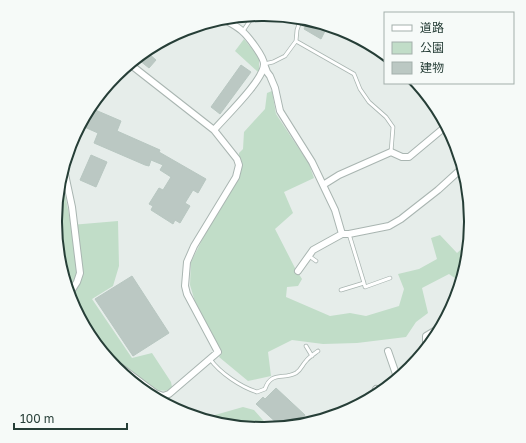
<svg xmlns="http://www.w3.org/2000/svg" width="526" height="443" font-family="'Golos Text','Noto Sans JP',sans-serif">
<style>
.green{fill:#c1ddc8}
.building{fill:#bbc8c3;stroke:#b8c7c1}
.lines{fill:none;stroke-linecap:round;stroke-linejoin:round}
.lane-casing{stroke:#a9b5b1;stroke-width:4.5}
.street-casing{stroke:#a9b5b1;stroke-width:8}
.lane{stroke:#fff;stroke-width:3}
.street{stroke:#fff;stroke-width:6}
.rim{fill:none;stroke:#263e37;stroke-width:2}
</style>
<rect width="100%" height="100%" fill="#e6edea"/>
<path class="green" d="M244 39 259 57V71L258 72 235 51Z
M272 91 276 114 309 164 314 178 284 192 293 213 275 229 295 268 302 279 298 286 287 287 286 297 330 316 350 313 366 316 399 306 404 289 398 274 419 269 437 259 431 238 440 235 457 253 466 245 459 281 449 274 422 288 428 313 416 322 406 337 357 343 323 344 292 340 268 352 271 376 248 381 219 357 222 353 196 305 190 285 191 262 206 232 239 176C243 166 239 163 239 153L243 149 244 132 265 109 267 93Z
M63 184 71 225 118 221 119 266 113 286 92 299 132 358 152 353 171 382 172 387 168 391 154 390 137 382 116 368 71 301 56 221Z
M243 407 254 410 270 428 263 429 198 416 215 415Z"/>
<path class="building" d="M307 23 319 25 326 29 321 39 304 29Z
M148 53 156 60 149 68 139 60Z
M241 65 251 72 220 114 211 107Z
M93 109 121 121 117 131 160 150 159 152 206 179 198 193 193 190 185 203 190 206 180 223 175 220 173 224 151 210 153 206 149 204 159 188 163 190 171 177 160 170 163 165 151 160 149 166 145 165 94 143 98 133 82 126Z
M91 155 107 162 96 187 80 180Z
M132 276 169 333 133 356 95 299Z
M276 388 305 415 300 422 280 426 256 404 263 397 265 399Z"/>
<g class="lines">
<g class="lane-casing">
<path id="lane" d="M243 31 253 16
M296 41 354 74 360 89 369 102 386 117 393 127 391 152
M264 64 273 62 285 56 296 41 297 30 300 21
M309 256 316 261
M364 283 365 287 390 278
M341 290 364 283 349 234
M306 346 312 356
M210 359C220 373 241 387 257 392L265 389C271 371 283 380 296 373 301 370 302 365 306 361 309 357 314 354 318 351"/>
</g>
<g class="street-casing">
<path id="street" d="M264 64 267 72 270 76 275 88 280 111 312 162 335 210 342 234H349L389 226 401 219 438 190 460 170
M214 130C225 117 264 80 264 64 264 57 248 36 242 31 238 27 232 24 227 21
M65 174 72 207 80 273 77 282 70 293
M323 185 339 175 391 152 402 157H409L445 127
M298 271 313 250 342 234
M426 344V336L436 330
M388 351 397 377
M111 360 155 393 163 396 169 394 218 352 187 294 185 286 187 262 194 246 236 177 239 165 237 159 214 130 131 65
M376 389 377 390"/>
</g>
<use href="#lane" class="lane"/>
<use href="#street" class="street"/>
</g>
<path d="M0 0H526V443H0ZM262 21H264A200 200 0 0 1 464 221V222A200 200 0 0 1 264 422H262A200 200 0 0 1 62 222V221A200 200 0 0 1 262 21Z" fill="#f6faf8" fill-rule="evenodd"/>
<path class="rim" d="M262 21H264A200 200 0 0 1 464 221V222A200 200 0 0 1 264 422H262A200 200 0 0 1 62 222V221A200 200 0 0 1 262 21Z"/>
<rect x="384" y="12" width="130" height="72" fill="#f6faf8" stroke="#a3afab"/>
<rect x="392" y="25" width="20" height="6" fill="#ffffff" stroke="#a3afab"/>
<text x="420" y="32" font-size="12" fill="#263e37">道路</text>
<rect x="392" y="42" width="20" height="12" fill="#c1ddc8" stroke="#a3afab"/>
<text x="420" y="52" font-size="12" fill="#263e37">公園</text>
<rect x="392" y="62" width="20" height="12" fill="#bbc8c3" stroke="#a3afab"/>
<text x="420" y="72" font-size="12" fill="#263e37">建物</text>
<path d="M14 423v6h113v-6" fill="none" stroke="#263e37" stroke-width="2"/>
<text x="20" y="423" font-size="12" fill="#263e37" stroke="#f6faf8" stroke-width="3" paint-order="stroke">100 m</text>
</svg>
